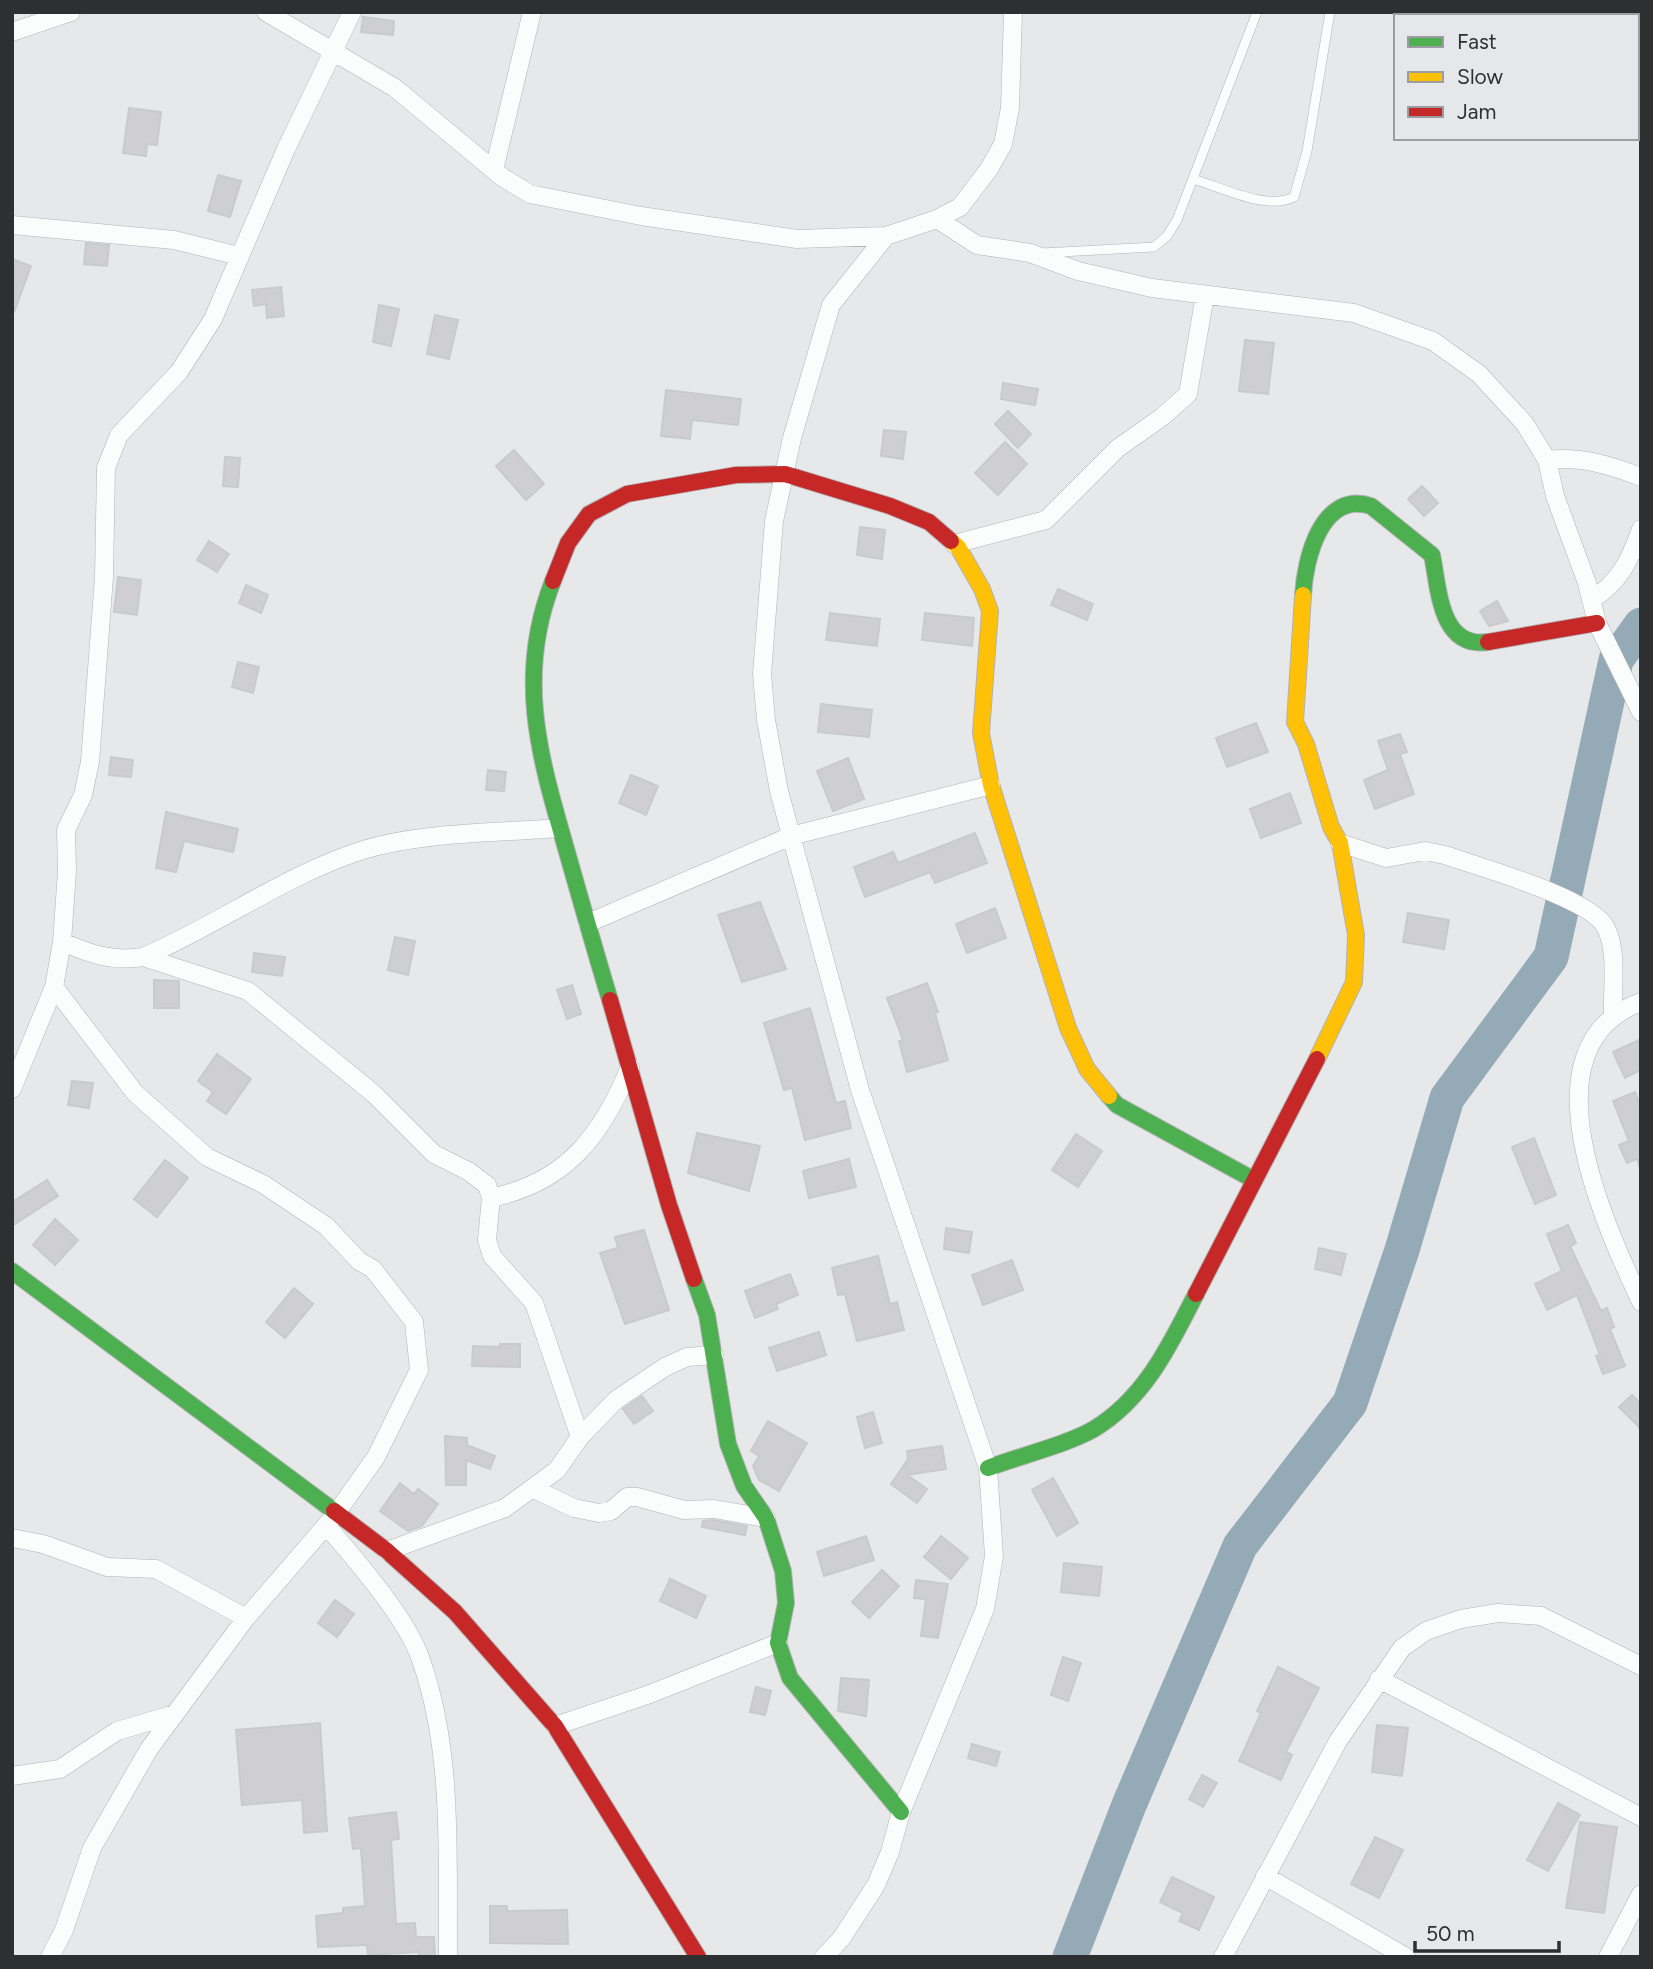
<svg xmlns="http://www.w3.org/2000/svg" width="1653" height="1969" font-family="Figtree,sans-serif">
<style>
.lines{fill:none;stroke-linecap:round;stroke-linejoin:round}
.river{stroke:#94aab6;stroke-width:35}
.building{fill:#cfcfd1;stroke:#c9cacb;stroke-width:2}
.lane-casing{stroke:#b2b3b5;stroke-width:10}
.street-casing{stroke:#b2b3b5;stroke-width:19}
.fast-casing{stroke:#b2b3b5;stroke-width:18}
.slow-casing{stroke:#b2b3b5;stroke-width:18}
.jam-casing{stroke:#b2b3b5;stroke-width:18}
.lane{stroke:#fbfcfc;stroke-width:9}
.street{stroke:#fbfcfc;stroke-width:18}
.fast{stroke:#4caf50;stroke-width:16}
.slow{stroke:#ffc107;stroke-width:16}
.jam{stroke:#c62828;stroke-width:16}
</style>
<rect width="100%" height="100%" fill="#e7e8ea"/>
<g class="lines">
<path class="river" d="M1070 1957 1129 1805 1240 1546 1350 1403 1402 1250 1447 1098 1551 957 1616 660 1641 625"/>
</g>
<path class="building" d="M363 17 394 21 393 35 361 32Z
M129 108 161 112 157 145 147 144 146 156 123 153Z
M218 175 241 181 230 217 208 211Z
M86 243 109 245 107 266 84 264Z
M12 259 31 266 14 312H12Z
M281 287 284 316 267 318 266 304 254 306 252 290Z
M379 305 399 309 391 346 373 342Z
M435 315 458 320 449 359 427 354Z
M1245 340 1274 343 1268 394 1239 391Z
M1003 383 1038 389 1035 405 1001 399Z
M666 390 741 399 738 425 692 420 690 439 661 436Z
M1008 411 1031 434 1018 448 995 424Z
M884 430 906 432 903 459 881 456Z
M1005 442 1027 464 998 495 975 473Z
M514 450 544 484 526 500 496 466Z
M225 457 240 458 238 487 223 486Z
M1422 486 1438 503 1424 516 1408 499Z
M860 527 885 530 882 559 857 555Z
M209 541 229 554 217 572 197 560Z
M118 577 141 580 137 615 114 612Z
M246 585 268 595 261 613 239 603Z
M1058 589 1093 604 1087 620 1051 605Z
M1497 601 1508 621 1489 626 1480 611Z
M830 613 880 619 877 646 826 640Z
M925 613 974 618 972 646 922 640Z
M238 662 259 667 253 693 232 687Z
M821 704 872 710 869 737 818 732Z
M1256 723 1268 752 1227 767 1216 738Z
M1400 734 1407 752 1400 754 1414 794 1375 809 1364 780 1388 770 1378 741Z
M111 757 133 760 131 777 109 775Z
M848 758 864 799 833 811 817 771Z
M488 770 506 772 504 791 486 790Z
M631 775 658 786 646 815 619 803Z
M1290 793 1301 823 1261 838 1250 809Z
M166 812 238 829 233 852 184 841 176 872 156 868Z
M975 833 987 863 935 883 930 872 865 897 854 867 893 852 898 863Z
M760 902 786 969 742 982 718 915Z
M995 908 1006 938 967 953 956 924Z
M1408 913 1449 920 1444 949 1403 942Z
M395 937 415 941 408 975 388 970Z
M254 953 285 957 282 976 252 972Z
M154 980 179 981V1008H154Z
M927 983 938 1012 935 1013 948 1060 907 1072 899 1041 903 1040 887 998Z
M572 985 581 1014 567 1019 557 990Z
M810 1008 836 1103 845 1101 851 1128 805 1140 792 1088 784 1090 764 1023Z
M1641 1039V1070L1625 1078 1613 1052Z
M217 1054 251 1079 226 1114 207 1101 213 1092 198 1081Z
M72 1081 93 1083 89 1108 68 1105Z
M1635 1092 1641 1108 1640 1168 1637 1159 1627 1163 1619 1145 1629 1141 1613 1101Z
M697 1133 760 1146 749 1191 688 1173Z
M1076 1134 1102 1151 1078 1187 1052 1170Z
M1534 1138 1556 1195 1535 1204 1512 1147Z
M849 1159 856 1187 809 1198 803 1171Z
M165 1160 188 1178 157 1217 134 1199Z
M47 1180 58 1196 12 1226V1202Z
M55 1219 78 1240 55 1265 33 1245Z
M1568 1225 1576 1243 1570 1246 1601 1311 1607 1308 1614 1327 1610 1329 1625 1366 1603 1374 1596 1356 1600 1355 1577 1295 1547 1310 1535 1284 1562 1271 1547 1234Z
M946 1228 972 1232 969 1253 944 1249Z
M644 1230 669 1310 625 1324 600 1253 618 1248 615 1237Z
M1319 1248 1346 1254 1341 1275 1315 1269Z
M878 1256 890 1304 897 1302 904 1330 857 1341 845 1294 838 1295 832 1268Z
M1012 1260 1023 1290 983 1305 972 1275Z
M790 1274 798 1295 776 1304 778 1309 755 1318 745 1291Z
M294 1288 313 1304 285 1338 266 1322Z
M819 1332 826 1355 777 1371 769 1348Z
M500 1344H520V1367L472 1366 473 1346 500 1347Z
M1632 1395 1641 1404V1429L1619 1407Z
M642 1396 653 1411 634 1424 623 1409Z
M873 1412 882 1443 865 1448 857 1417Z
M768 1421 807 1443 779 1491 759 1480 753 1466 759 1456 751 1451Z
M445 1436 467 1438V1445L495 1456 490 1469 466 1460V1485H446Z
M942 1446 946 1469 907 1475 927 1489 917 1503 891 1484 908 1459 907 1451Z
M1053 1478 1078 1523 1057 1536 1032 1490Z
M400 1483 414 1494 418 1489 438 1504 422 1526 408 1531 380 1511Z
M713 1520 747 1526 745 1535 702 1527 703 1521Z
M866 1536 874 1560 824 1576 817 1552Z
M941 1536 968 1558 951 1579 924 1557Z
M1064 1563 1102 1567 1099 1596 1061 1592Z
M882 1570 899 1586 869 1618 852 1602Z
M670 1579 706 1596 696 1618 660 1601Z
M916 1580 948 1584 938 1638 921 1636 926 1599 914 1598Z
M335 1600 354 1614 337 1637 318 1623Z
M1063 1657 1081 1663 1068 1701 1051 1695Z
M1278 1667 1319 1688 1286 1752 1292 1755 1281 1780 1239 1761 1261 1713 1257 1711Z
M841 1678 869 1680 866 1716 838 1711Z
M756 1687 771 1691 765 1715 750 1712Z
M320 1723 327 1831 304 1833 302 1800 242 1805 236 1730Z
M1377 1725 1408 1728 1402 1776 1372 1772Z
M972 1744 1000 1752 996 1766 968 1758Z
M1202 1775 1217 1783 1203 1807 1189 1799Z
M1558 1803 1580 1815 1548 1871 1527 1860Z
M396 1812 399 1839 391 1840 396 1924 415 1923 416 1937H434L435 1957H419V1952L368 1955 367 1945 318 1947 316 1916 343 1913V1908L365 1906 361 1848 353 1849 349 1818Z
M1580 1822 1617 1827 1604 1913 1566 1908Z
M1375 1837 1403 1850 1379 1898 1351 1884Z
M1172 1877 1214 1897 1199 1930 1179 1921 1183 1913 1160 1902Z
M490 1906H507V1911L567 1910 568 1944 490 1943Z"/>
<g class="lines">
<g class="lane-casing">
<path id="lane" d="M1193 179C1221 187 1266 211 1294 197L1307 151 1330 12
M1042 253 1154 247 1167 236 1177 220 1257 12"/>
</g>
<g class="street-casing">
<path id="street" d="M266 12 395 88 502 177 530 194 641 216 797 239 886 236
M12 32 71 12
M494 170 532 12
M937 219 977 245 1030 253 1078 271 1152 288 1354 313 1433 341 1479 374 1525 424 1547 460 1555 496 1587 583 1597 623 1641 712
M12 225 174 240 239 256
M1547 460C1580 456 1610 465 1641 477
M954 544 1046 520 1118 448 1162 417 1188 394 1205 295
M1591 600C1620 582 1630 560 1641 529
M1340 843 1386 858 1425 851 1445 855C1478 867 1592 898 1606 928 1618 952 1612 988 1613 1014
M588 923 791 836 991 785
M62 942C91 954 112 962 143 957 218 925 285 875 363 850 422 832 497 833 558 828
M143 957 248 991 374 1094 434 1154 468 1171 487 1185 491 1198 487 1240 492 1256 534 1303 580 1437
M1641 1002C1521 1045 1605 1225 1641 1302
M12 1089 54 987 62 942 67 871 66 830 83 795 90 762 104 577 106 468 119 435 179 372 213 319 286 149 352 12
M491 1198C567 1182 602 1135 630 1067
M534 1489 574 1508 599 1513 611 1511 627 1497H637L684 1510 714 1509 766 1518
M326 1525C355 1559 407 1618 421 1660 454 1754 447 1859 448 1957
M12 1538 43 1544 107 1567 156 1569 246 1618
M387 1551 505 1508 557 1470 580 1437 616 1400 665 1367 687 1357 714 1355
M1379 1679 1641 1817
M555 1726 650 1694 778 1643
M12 1776 60 1769 117 1731 175 1714
M1265 1876 1406 1957
M50 1957 64 1930 92 1848 149 1749 246 1618 335 1515 376 1457 419 1370 414 1322 373 1269 359 1261 326 1226 263 1184 207 1157 135 1093 54 987
M824 1957 841 1939 876 1885 890 1852 901 1812 985 1609 994 1556 988 1468 860 1090 779 791 766 720 762 674 774 521 792 438 831 305 886 236 937 219 960 207 989 169 1003 144 1010 108 1013 12
M1223 1957 1338 1741 1402 1648 1426 1631 1461 1619 1498 1613 1541 1616 1641 1666
M1608 1957 1641 1894"/>
</g>
<g class="fast-casing">
<path id="fast" d="M553 581C515 677 540 758 567 852 581 901 595 951 610 1000
M1303 595C1305 558 1322 490 1371 506L1432 555C1439 587 1439 649 1488 642
M1109 1096 1117 1105 1254 1180
M12 1271 334 1511
M694 1279 707 1315 728 1444 744 1486 766 1518 783 1571 786 1603 778 1643 790 1678 901 1812
M988 1468C1019 1456 1066 1445 1094 1429 1145 1398 1170 1345 1196 1294"/>
</g>
<g class="slow-casing">
<path id="slow" d="M951 541 958 547 982 589 990 611 981 733 991 785 1068 1028 1087 1069 1109 1096
M1303 595 1295 722 1306 744 1331 827 1340 843 1356 935 1354 982 1317 1059"/>
</g>
<g class="jam-casing">
<path id="jam" d="M553 581 568 543 589 514 627 494 736 475 785 474 890 506 929 522 951 541
M1488 642 1597 623
M610 1000 669 1205 694 1279
M1196 1294 1317 1059
M334 1511 387 1551 455 1612 555 1726 698 1957"/>
</g>
<use href="#lane" class="lane"/>
<use href="#street" class="street"/>
<use href="#fast" class="fast"/>
<use href="#slow" class="slow"/>
<use href="#jam" class="jam"/>
</g>
<rect width="1653" height="1969" fill="none" stroke="#2e2f30" stroke-width="28"/>
<rect x="1394" y="14" width="245" height="126" fill="#e6e7eb" stroke="#9c9da0" stroke-width="2"/>
<rect x="1408" y="37" width="35" height="10" fill="#4caf50" stroke="#9c9da0" stroke-width="2"/>
<text x="1457" y="49" font-size="21" fill="#2e2f30">Fast</text>
<rect x="1408" y="72" width="35" height="10" fill="#ffc107" stroke="#9c9da0" stroke-width="2"/>
<text x="1457" y="84" font-size="21" fill="#2e2f30">Slow</text>
<rect x="1408" y="107" width="35" height="10" fill="#c62828" stroke="#9c9da0" stroke-width="2"/>
<text x="1457" y="119" font-size="21" fill="#2e2f30">Jam</text>
<path d="M1415 1941v10h144v-10" fill="none" stroke="#2e2f30" stroke-width="3.5"/>
<text x="1426" y="1941" font-size="21" fill="#2e2f30" stroke="#e6e7eb" stroke-width="5" paint-order="stroke">50 m</text>
</svg>
